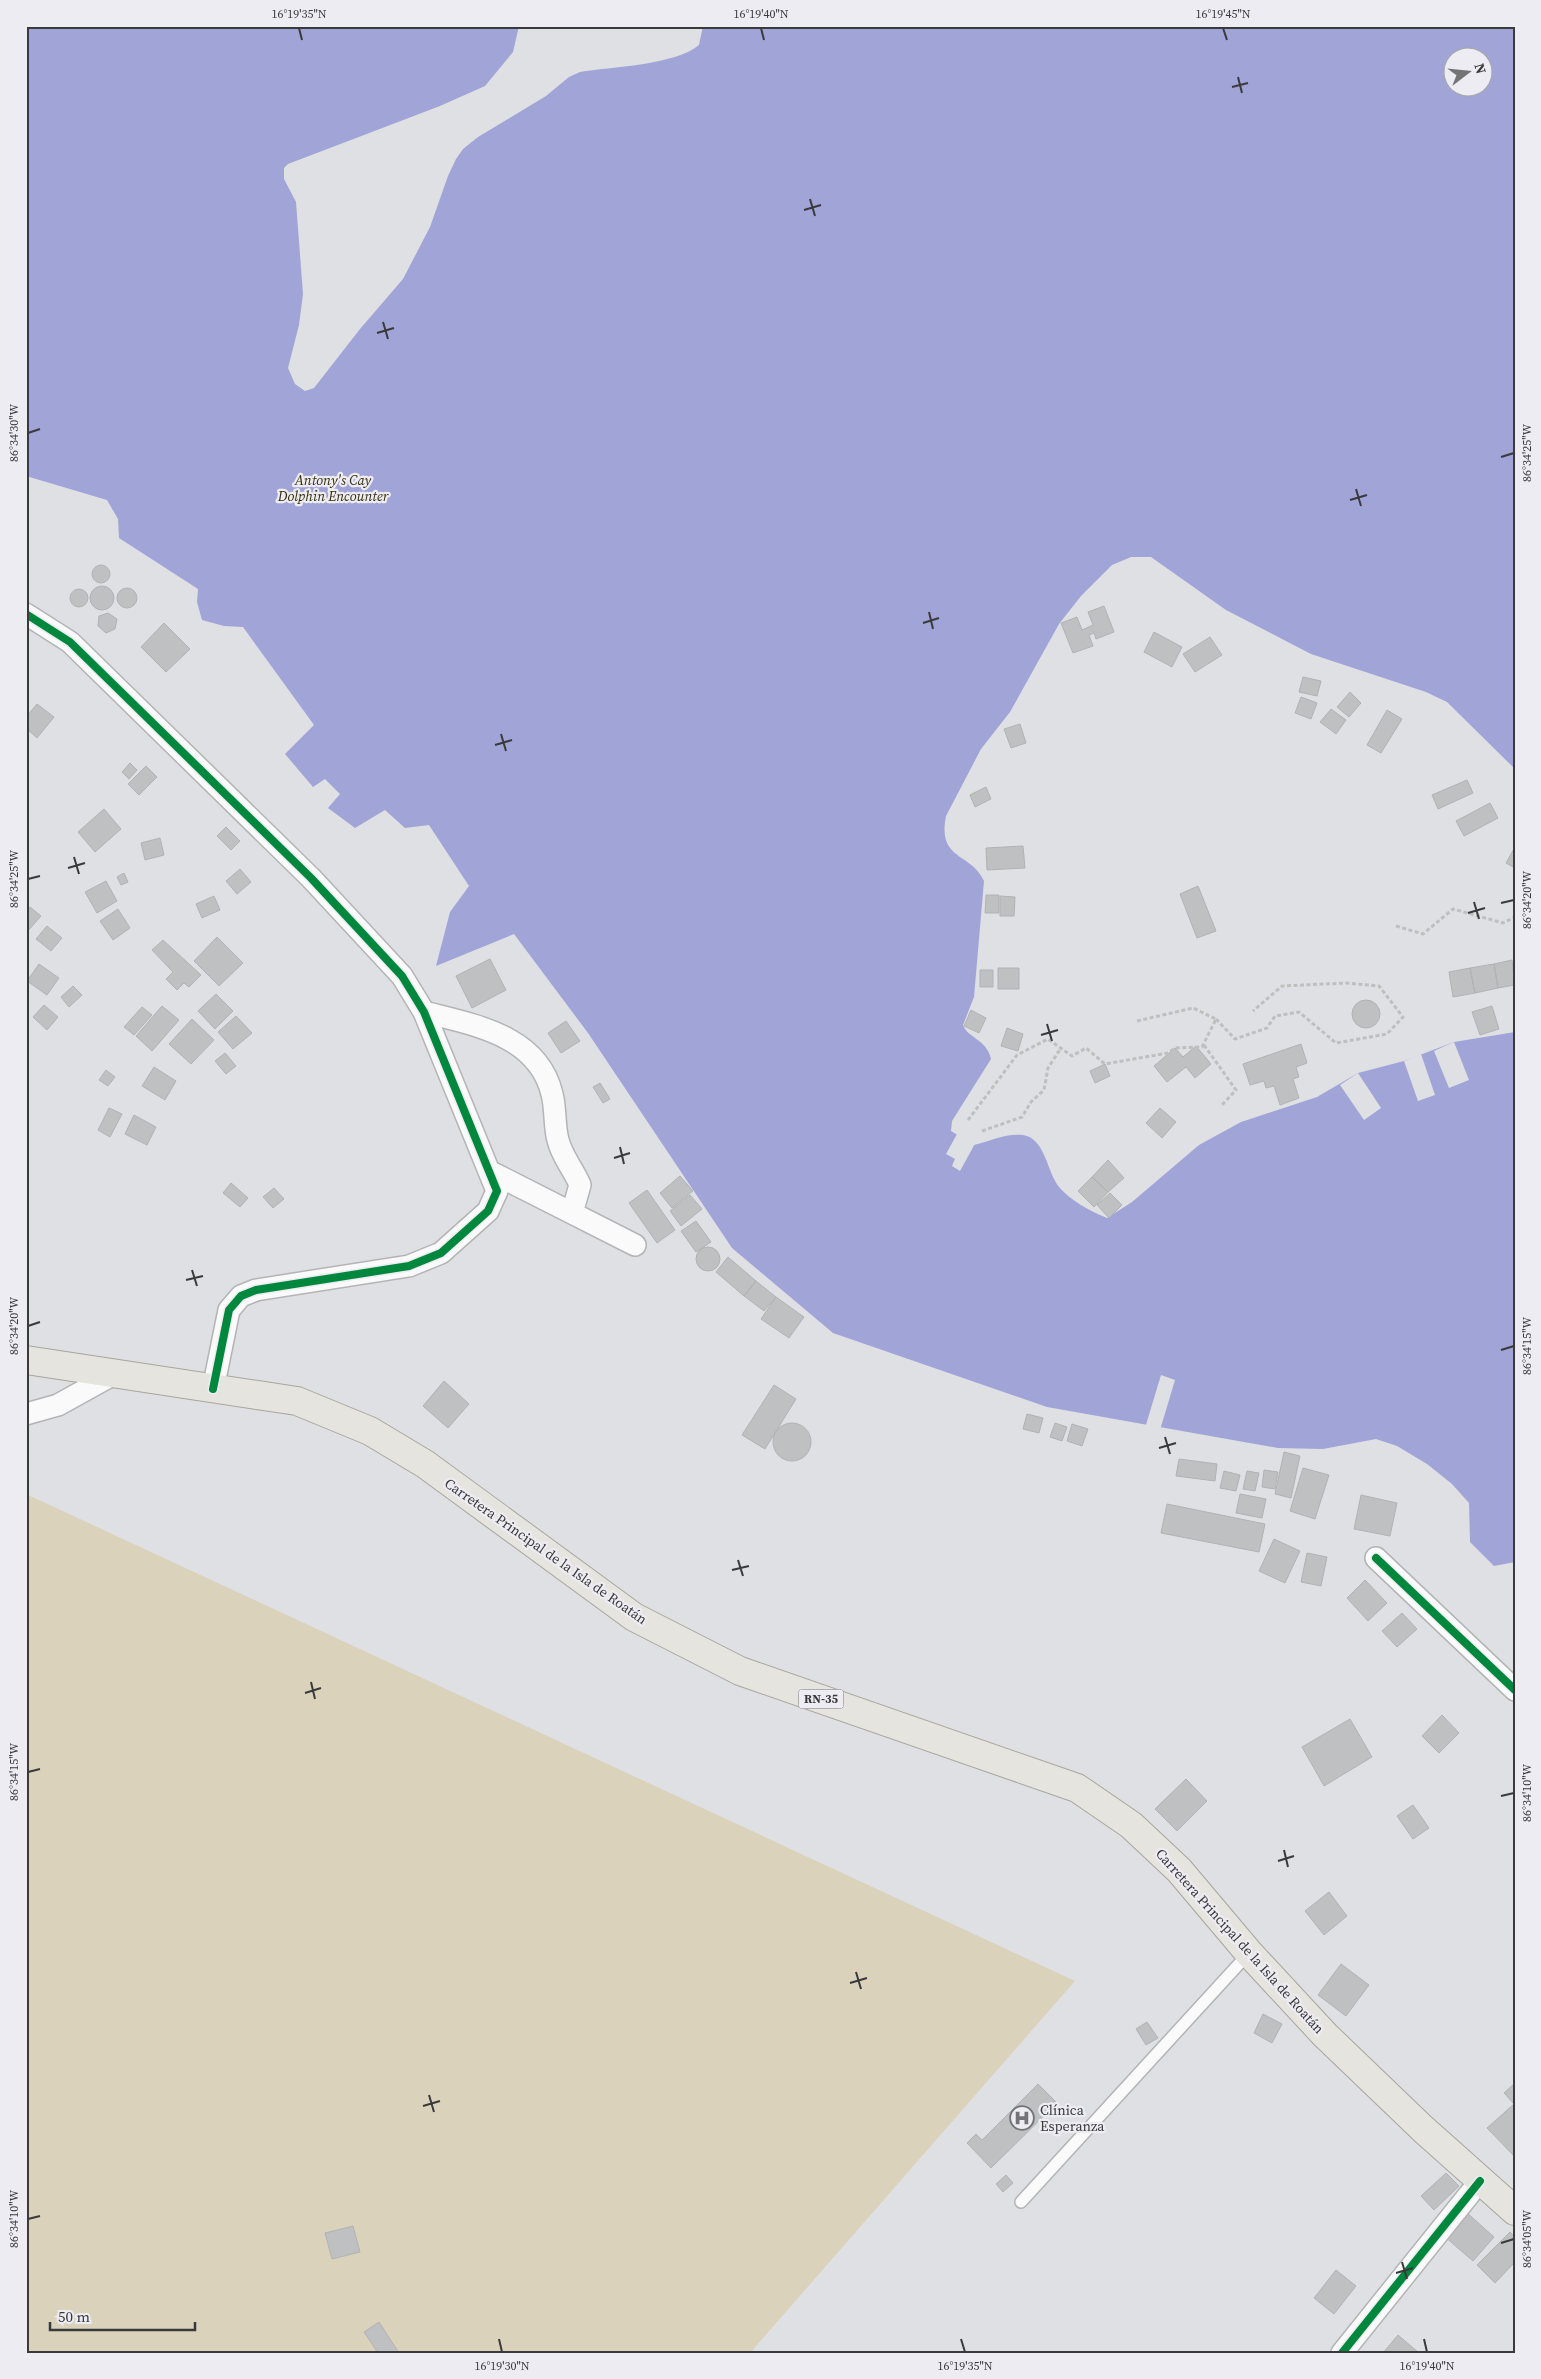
<svg xmlns="http://www.w3.org/2000/svg" width="1541" height="2379" font-family="'Source Serif 4',serif">
<style>
.green{fill:#dad2bb}
.water{fill:#a1a4d6;fill-rule:evenodd}
.pier{fill:#dfe0e4}
.building{fill:#bfc0c2;stroke:#b1b2b5}
.lines{fill:none;stroke-linecap:round;stroke-linejoin:round}
.service-casing{stroke:#b4b4b7;stroke-width:14}
.minor-casing{stroke:#b4b4b7;stroke-width:24}
.primary-casing{stroke:#a7a59c;stroke-width:30}
.path{stroke:#bfbfc0;stroke-width:3;stroke-dasharray:4 2.5;stroke-linecap:butt}
.service{stroke:#fafafb;stroke-width:11}
.minor{stroke:#fafafb;stroke-width:21}
.primary{stroke:#e6e4de;stroke-width:28}
.cycleway-casing{stroke:#ececf2;stroke-width:11}
.cycleway{stroke:#00873e;stroke-width:8}
.ticks{fill:none;stroke:#3a3a3c;stroke-width:2}
.labels{text-anchor:middle;dominant-baseline:central;stroke-width:4.5;stroke-linejoin:round;paint-order:stroke}
.shield{fill:#ececf2;stroke:#6f6f73;stroke-width:1}
.shield-label{font-size:12px;font-weight:bold;fill:#3a3a3c}
.park-label{font-size:14px;font-style:italic;fill:#362c08;stroke:#ececf2}
.street-label{font-size:14px;fill:#3a3a3c;stroke:#ececf2}
.poi-label{font-size:14px;fill:#3a3a3c;stroke:#ececf2;text-anchor:start}
.neatline{fill:none;stroke:#3a3a3c;stroke-width:2}
.ticks-label{font-size:12px;text-anchor:middle;fill:#3a3a3c}
</style>
<rect width="100%" height="100%" fill="#dfe0e4"/>
<path class="green" d="M26 1494 1075 1981 750 2353H26Z"/>
<path class="water" d="M26 26H519L513 52 485 86 440 106 288 164 284 168V179L296 202 303 294 299 325 288 368 295 384 305 391 314 388 360 329 403 279 430 227 448 176 456 159 463 149 478 137 546 96 569 77 580 72C610 67 676 65 699 45L703 26H1515V769L1447 702 1426 692 1311 654 1226 610 1151 557H1131L1112 565 1081 596 1059 624 1010 712 981 749 946 816C937 861 971 852 984 881L974 997 963 1025C968 1039 986 1038 991 1059L952 1121 951 1131 974 1145C990 1141 1007 1133 1023 1135 1045 1138 1047 1172 1059 1187 1071 1201 1090 1211 1107 1218L1132 1202 1199 1145 1241 1122 1317 1097 1358 1073 1404 1061 1454 1042 1515 1032V1562L1494 1566 1470 1542 1469 1503 1452 1484 1427 1464 1397 1446 1376 1439 1323 1449 1278 1448 1047 1407 833 1333 732 1248 588 1033 514 934 436 966 450 912 469 886 429 825 405 828 385 810 355 828 328 808 340 794 325 779 313 787 285 754 314 725 243 627 224 626 202 620 197 602 198 589 119 538 118 519 107 500 26 476ZM1454 58H1484V88H1454Z"/>
<path class="pier" d="M1454 1042 1469 1080 1449 1088 1434 1051Z
M1421 1054 1435 1095 1418 1101 1404 1061Z
M1358 1073 1381 1108 1364 1120 1340 1085Z
M957 1134 976 1142 960 1171 952 1166 955 1159 946 1154Z
M1161 1375 1175 1380 1160 1430 1145 1428Z"/>
<path class="building" d="M92 574a9 9 0 1 1 18 0a9 9 0 1 1-18 0Z
M90 598a12 12 0 1 1 24 0a12 12 0 1 1-24 0Z
M117 598a10 10 0 1 1 20 0a10 10 0 1 1-20 0Z
M70 598a9 9 0 1 1 18 0a9 9 0 1 1-18 0Z
M1104 606 1114 632 1096 639 1094 633 1089 635 1093 646 1073 653 1061 623 1077 617 1082 630 1093 625 1088 612Z
M108 613 117 619 115 629 106 633 98 626 99 616Z
M164 623 190 649 166 672 141 647Z
M1154 632 1182 647 1172 667 1144 652Z
M1210 637 1222 655 1195 672 1183 654Z
M1303 677 1321 681 1317 696 1299 692Z
M1350 692 1361 703 1349 717 1337 707Z
M1301 697 1317 703 1311 719 1295 713Z
M37 704 54 717 37 738 26 728V717Z
M1331 709 1346 720 1336 734 1320 722Z
M1387 710 1402 719 1381 753 1367 745Z
M1020 724 1026 743 1011 748 1004 729Z
M130 763 137 770 129 779 122 772Z
M146 766 157 777 139 795 128 784Z
M1467 780 1473 793 1438 809 1432 795Z
M986 787 991 799 975 807 970 795Z
M1490 803 1498 818 1464 836 1456 821Z
M104 809 121 829 95 852 78 832Z
M226 827 240 841 231 850 217 836Z
M160 838 164 855 145 860 141 843Z
M1023 846 1025 868 987 870 986 848Z
M1515 847V868L1506 863Z
M240 869 251 882 237 894 226 881Z
M124 873 128 882 121 885 117 877Z
M106 881 117 901 97 913 85 892Z
M1198 886 1216 931 1197 938 1180 894Z
M986 895H999V913H985Z
M214 896 220 910 202 918 196 904Z
M1000 896 1015 897 1014 916H1000Z
M30 907 41 916 26 933V912Z
M118 909 130 928 113 940 100 921Z
M47 926 62 938 51 951 36 939Z
M217 937 243 963 219 986 194 961Z
M163 940 201 975 189 987 184 983 177 990 166 979 173 972 152 950Z
M490 959 506 990 472 1008 456 976Z
M1512 960 1515 985 1498 988 1494 964Z
M39 964 59 978 47 995 27 981Z
M1494 964 1498 988 1475 993 1470 968Z
M998 968H1019V989H998Z
M1470 968 1475 993 1453 997 1449 972Z
M980 970H993V987H980Z
M73 986 82 995 69 1007 61 997Z
M216 994 233 1011 215 1029 198 1011Z
M1352 1014a14 14 0 1 1 28 0a14 14 0 1 1-28 0Z
M44 1005 58 1017 47 1030 33 1017Z
M162 1006 179 1020 152 1051 136 1036Z
M1492 1006 1499 1029 1480 1035 1472 1012Z
M142 1007 152 1015 134 1035 124 1027Z
M971 1010 986 1018 979 1033 964 1026Z
M236 1016 252 1033 233 1049 218 1032Z
M192 1019 214 1040 191 1064 169 1044Z
M566 1021 580 1041 561 1053 548 1033Z
M1007 1028 1023 1034 1018 1051 1001 1046Z
M1301 1044 1307 1063 1296 1067 1299 1077 1293 1079 1299 1098 1280 1105 1274 1086 1266 1088 1264 1081 1250 1085 1243 1064Z
M1196 1046 1211 1064 1195 1078 1186 1067 1167 1082 1154 1066 1175 1048 1183 1057Z
M225 1053 236 1066 226 1074 215 1061Z
M1105 1064 1110 1076 1095 1083 1090 1071Z
M154 1067 176 1081 165 1100 142 1086Z
M106 1070 115 1077 108 1086 99 1080Z
M600 1083 610 1099 603 1103 593 1087Z
M109 1108 122 1114 110 1137 98 1130Z
M1160 1108 1176 1122 1162 1138 1146 1123Z
M134 1115 156 1127 147 1145 125 1134Z
M1108 1160 1124 1178 1108 1192 1092 1177Z
M680 1176 693 1191 672 1208 660 1193Z
M1092 1177 1108 1192 1094 1207 1078 1191Z
M231 1183 248 1198 240 1207 223 1193Z
M274 1188 284 1199 273 1208 263 1197Z
M647 1190 675 1230 657 1243 629 1203Z
M1110 1193 1122 1205 1109 1218 1097 1205Z
M690 1195 702 1209 681 1226 670 1211Z
M696 1221 711 1242 696 1252 681 1231Z
M696 1259a12 12 0 1 1 24 0a12 12 0 1 1-24 0Z
M728 1257 756 1281 744 1296 716 1272Z
M756 1281 776 1297 764 1311 744 1296Z
M776 1297 804 1317 789 1338 761 1319Z
M444 1381 469 1404 448 1428 423 1406Z
M774 1385 796 1399 765 1449 742 1435Z
M1027 1414 1043 1418 1039 1433 1023 1429Z
M1055 1423 1067 1427 1062 1441 1050 1437Z
M773 1442a19 19 0 1 1 38 0a19 19 0 1 1-38 0Z
M1072 1424 1088 1429 1082 1446 1067 1441Z
M1284 1452 1300 1456 1291 1498 1275 1494Z
M1179 1459 1217 1464 1215 1481 1176 1476Z
M1303 1468 1329 1475 1315 1519 1290 1511Z
M1264 1470 1278 1472 1275 1489 1262 1487Z
M1224 1471 1240 1475 1236 1491 1220 1488Z
M1247 1471 1259 1473 1255 1491 1243 1489Z
M1240 1494 1266 1499 1262 1518 1236 1513Z
M1361 1495 1397 1503 1390 1536 1354 1529Z
M1167 1504 1265 1524 1259 1552 1161 1533Z
M1274 1539 1300 1551 1285 1583 1259 1571Z
M1307 1553 1327 1557 1321 1586 1301 1582Z
M1365 1580 1387 1603 1368 1621 1347 1598Z
M1402 1613 1417 1629 1397 1647 1382 1631Z
M1442 1715 1459 1733 1439 1753 1422 1736Z
M1350 1719 1372 1757 1324 1786 1302 1747Z
M1186 1779 1207 1801 1177 1831 1155 1809Z
M1413 1805 1429 1828 1413 1839 1397 1816Z
M1329 1892 1347 1916 1324 1935 1305 1911Z
M1341 1964 1369 1985 1346 2016 1318 1995Z
M1263 2014 1282 2024 1272 2043 1254 2033Z
M1147 2022 1158 2038 1146 2045 1136 2029Z
M1515 2083V2157L1487 2128 1514 2104 1504 2093Z
M1038 2084 1057 2103 991 2168 967 2143 976 2134 982 2140Z
M1446 2173 1459 2186 1434 2210 1421 2196Z
M1006 2175 1013 2183 1003 2192 996 2184Z
M1465 2211 1494 2237 1473 2261 1444 2236Z
M353 2226 360 2252 332 2259 325 2233Z
M1510 2232 1515 2237V2262L1495 2283 1477 2265Z
M1336 2270 1356 2286 1334 2314 1314 2298Z
M379 2322 399 2353H378L364 2332Z
M1398 2335 1419 2353H1383Z"/>
<g class="lines">
<g class="service-casing">
<path id="service" d="M1021 2202 1249 1953"/>
</g>
<g class="minor-casing">
<path id="minor" d="M26 614 70 642 311 878 402 976 424 1012 497 1191 488 1211 441 1253 409 1266 256 1290 241 1296 229 1310 213 1389
M424 1012C474 1025 538 1035 552 1094 556 1109 554 1126 558 1140 562 1157 574 1170 580 1185L572 1213
M491 1172 635 1245
M26 1414 58 1405 114 1374
M1376 1558 1515 1690
M1342 2353 1480 2181"/>
</g>
<g class="primary-casing">
<path id="primary" d="M26 1360 297 1401 370 1431 425 1464 634 1617 740 1671 1077 1788 1131 1825 1179 1870 1249 1953 1325 2035 1423 2129 1515 2211"/>
</g>
<path class="path" d="M1396 926 1423 934 1453 909 1503 923 1515 917
M1216 1019 1235 1039 1267 1028 1275 1016 1299 1012 1336 1043 1387 1034 1403 1017 1379 986 1346 983 1282 986 1253 1011
M1204 1045 1236 1090 1221 1106
M968 1120 1017 1055 1048 1039 1072 1056 1086 1048 1105 1064 1168 1053 1175 1048 1202 1047 1216 1019 1193 1008 1137 1021
M982 1131 1022 1117 1031 1102 1044 1090 1048 1068 1061 1048"/>
<use href="#service" class="service"/>
<use href="#minor" class="minor"/>
<use href="#primary" class="primary"/>
<g class="cycleway-casing">
<path id="cycleway" d="M26 614 70 642 311 878 402 976 424 1012 497 1191 488 1211 441 1253 409 1266 256 1290 241 1296 229 1310 213 1389
M1376 1558 1515 1690
M1342 2353 1480 2181"/>
</g>
<use href="#cycleway" class="cycleway"/>
</g>
<path class="ticks" d="M299 28 302 40M761 28 764 40M1223 28 1227 40M1238 77 1242 93M1232 87 1248 83M810 199 815 216M804 210 821 205M383 322 388 339M377 333 394 328M28 433 40 429M1501 457 1514 453M1356 489 1361 506M1350 500 1367 495M929 612 933 629M923 623 939 618M501 734 506 751M495 745 512 740M74 857 79 874M68 868 85 863M28 879 40 876M1474 902 1479 919M1501 903 1514 900M1468 913 1485 908M1047 1024 1052 1041M1041 1035 1058 1030M620 1147 624 1164M614 1158 630 1153M192 1270 197 1286M186 1280 203 1276M28 1326 40 1322M1501 1350 1514 1346M1165 1437 1170 1454M1159 1448 1176 1443M738 1560 743 1576M732 1570 749 1566M311 1682 315 1699M305 1693 321 1688M28 1772 40 1769M1501 1796 1514 1793M1284 1850 1288 1867M1278 1861 1294 1856M856 1972 861 1989M850 1983 867 1978M429 2095 434 2112M423 2106 440 2101M28 2219 40 2216M1501 2243 1514 2239M1402 2262 1407 2279M1396 2273 1413 2268M499 2339 502 2352M961 2339 965 2352M1424 2339 1427 2352"/>
<defs>
<g id="hospital-ring" transform="scale(1.25)"><circle r="9.5" fill="#ececf2" stroke="#747477" stroke-width="1.5"/><path d="M-5-5h3v3.5h4V-5h3V5h-3V1.5h-4V5h-3Z" fill="#747477"/></g>
</defs>
<g fill-rule="evenodd">
<use href="#hospital-ring" x="1022" y="2118"/>
</g>
<g class="labels">
<rect class="shield" x="798.5" y="1689.5" width="45" height="19" rx="4"/>
<g class="shield-label">
<text x="821" y="1699">RN-35</text>
</g>
<g class="park-label">
<text x="333" y="480">Antony's Cay<tspan x="333" dy="16">Dolphin Encounter</tspan></text>
</g>
<g class="street-label">
<text transform="translate(546 1551) rotate(35)">Carretera Principal de la Isla de Roatán</text>
<text transform="translate(1240 1941) rotate(48)">Carretera Principal de la Isla de Roatán</text>
</g>
<g class="poi-label">
<text x="1040" y="2110">Clínica<tspan x="1040" dy="16">Esperanza</tspan></text>
</g>
</g>
<rect width="1541" height="2379" fill="none" stroke="#ececf2" stroke-width="55"/>
<g transform="translate(1468 72) rotate(74)"><circle r="24" fill="#ececf2" stroke="#a5a5a9"/>
<path d="M0-4L9 19L0 12L-9 19Z" fill="#747477"/>
<text y="-8" font-size="14" font-weight="bold" text-anchor="middle" fill="#3a3a3c">N</text>
</g>
<path d="M50 2322v8h145v-8" fill="none" stroke="#3a3a3c" stroke-width="2.5"/>
<text x="58" y="2322" font-size="15" fill="#3a3a3c" stroke="#ececf2" stroke-width="4" paint-order="stroke">50 m</text>
<rect x="28" y="28" width="1486" height="2324" class="neatline"/>
<g class="ticks-label">
<text x="299" y="18">16°19'35"N</text>
<text x="761" y="18">16°19'40"N</text>
<text x="1223" y="18">16°19'45"N</text>
<text transform="translate(14 433) rotate(-90)" y="4">86°34'30"W</text>
<text transform="translate(1527 453) rotate(-90)" y="4">86°34'25"W</text>
<text transform="translate(14 879) rotate(-90)" y="4">86°34'25"W</text>
<text transform="translate(1527 900) rotate(-90)" y="4">86°34'20"W</text>
<text transform="translate(14 1326) rotate(-90)" y="4">86°34'20"W</text>
<text transform="translate(1527 1346) rotate(-90)" y="4">86°34'15"W</text>
<text transform="translate(14 1772) rotate(-90)" y="4">86°34'15"W</text>
<text transform="translate(1527 1793) rotate(-90)" y="4">86°34'10"W</text>
<text transform="translate(14 2219) rotate(-90)" y="4">86°34'10"W</text>
<text transform="translate(1527 2239) rotate(-90)" y="4">86°34'05"W</text>
<text x="502" y="2370">16°19'30"N</text>
<text x="965" y="2370">16°19'35"N</text>
<text x="1427" y="2370">16°19'40"N</text>
</g>
</svg>
